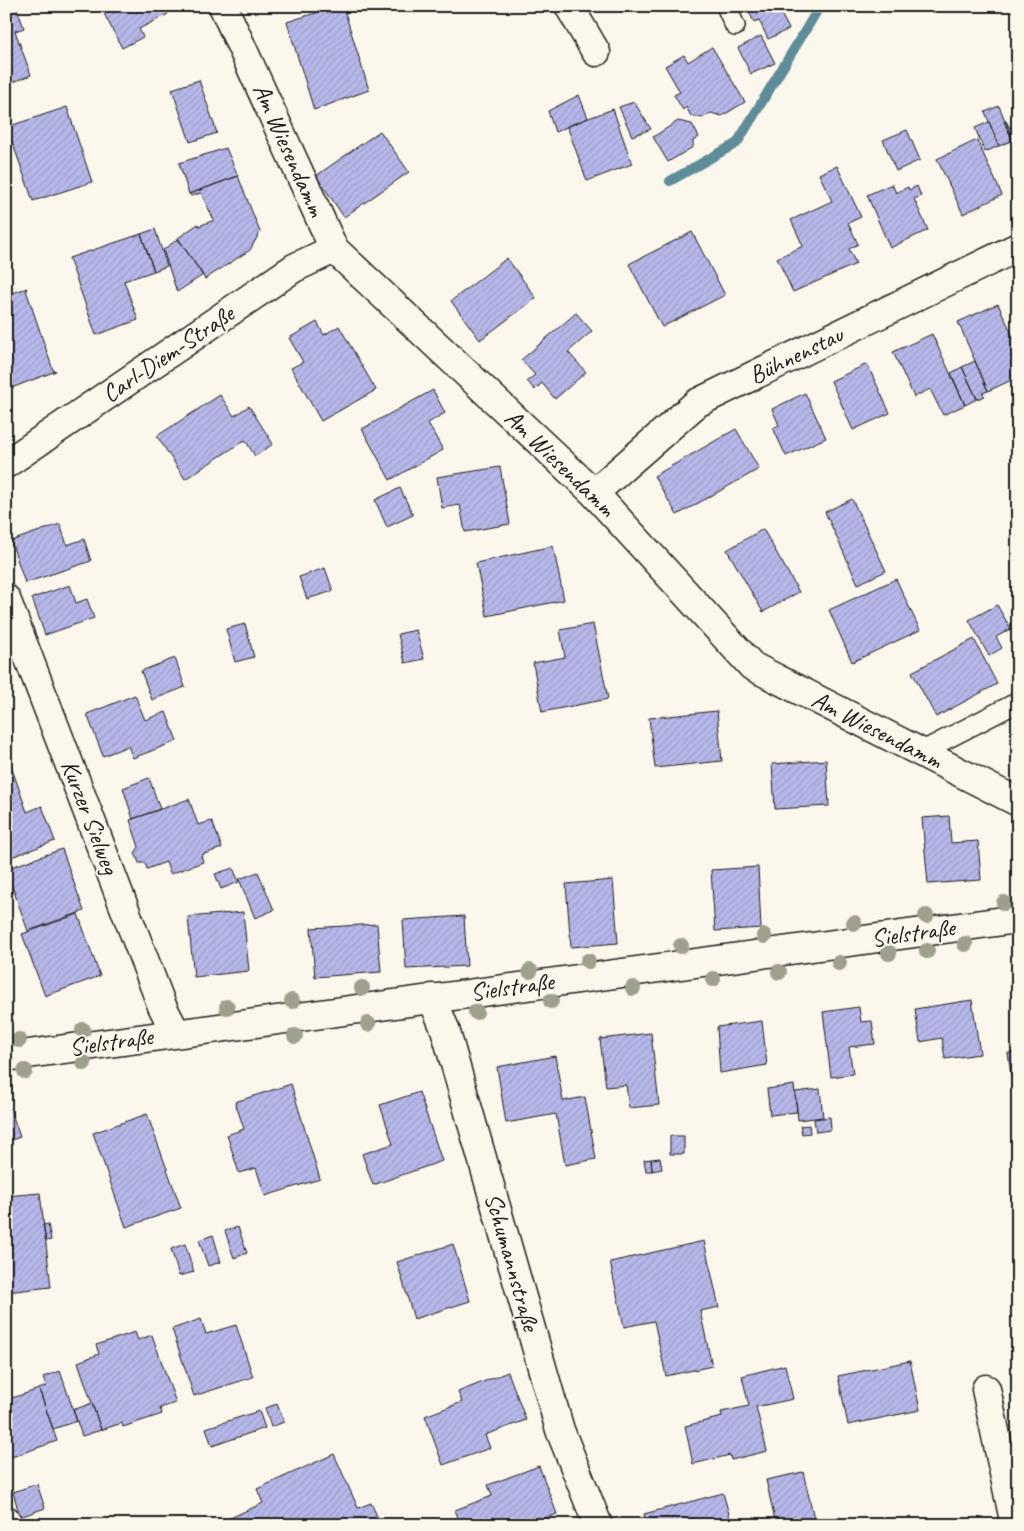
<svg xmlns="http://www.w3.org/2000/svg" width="1024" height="1531" font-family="Caveat,sans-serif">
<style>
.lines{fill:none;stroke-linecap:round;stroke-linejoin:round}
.stream{stroke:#5f8c99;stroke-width:10}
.building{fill:url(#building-hatch);stroke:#1c1c1c}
.lane-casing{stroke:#1c1c1c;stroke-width:22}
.street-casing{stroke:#1c1c1c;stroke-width:31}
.lane{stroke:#fbf7ec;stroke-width:19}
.street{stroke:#fbf7ec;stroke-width:28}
.tree{fill:#9e9f8d}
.labels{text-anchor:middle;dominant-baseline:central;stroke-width:4;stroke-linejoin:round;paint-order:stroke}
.street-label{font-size:25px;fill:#1c1c1c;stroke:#fbf7ec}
</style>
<defs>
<pattern id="building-hatch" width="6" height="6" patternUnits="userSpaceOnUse" patternTransform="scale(1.25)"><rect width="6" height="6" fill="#b7b8ea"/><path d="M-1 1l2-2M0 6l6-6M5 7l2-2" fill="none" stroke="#9d9ec8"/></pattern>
</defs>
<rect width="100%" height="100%" fill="#fbf7ec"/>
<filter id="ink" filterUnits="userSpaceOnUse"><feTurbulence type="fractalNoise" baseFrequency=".02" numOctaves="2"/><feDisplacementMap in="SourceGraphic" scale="10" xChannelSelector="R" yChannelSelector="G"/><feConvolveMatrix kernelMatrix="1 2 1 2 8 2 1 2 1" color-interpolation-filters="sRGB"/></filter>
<g filter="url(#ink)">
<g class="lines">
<path class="stream" d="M670 181 737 143 820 6"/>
</g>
<path class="building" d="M6 6H16L24 28 15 31 31 75 6 85Z
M100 6H164L168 14 139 29 143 37 122 48Z
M337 6H343L369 90 314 110 287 22Z
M746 6H787L779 10 789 29 768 39 759 20 754 22Z
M761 36 775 63 751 74 738 48Z
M712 47 745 102 722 116 711 113 702 118 691 116 686 107 683 110 674 95 680 92 665 66 684 55 688 62Z
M199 80 217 133 190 142 172 89Z
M579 95 588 118 555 132 548 111Z
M634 102 651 129 632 136 619 107Z
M999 106 1013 140 999 146 985 112Z
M67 107 92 182 33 201 7 127Z
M613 109 632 164 587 181 567 126Z
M678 121 692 124 699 137 693 141V147L668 162 653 137Z
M1006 121 1010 128 1018 124V151L1004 122Z
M989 122 999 146 985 152 975 128Z
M907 130 920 160 896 171 883 140Z
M380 131 409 172 344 217 316 176Z
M977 140 1002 195 963 214 937 159Z
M226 148 238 176 189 194 179 163Z
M837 166 861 217 848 223 858 244 849 249 856 264 793 292 777 258 803 246 791 220 832 201 819 174Z
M238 176 260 232 250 250 205 279 178 238 198 224 199 226 214 220 201 193 191 196 189 194Z
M892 184 896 193 908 187 909 190 917 186 921 196 914 199 928 230 890 248 867 195Z
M155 229 167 266 154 271 141 234Z
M692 232 725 295 662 327 629 264Z
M141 234 154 271 124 281 138 320 96 335 69 258Z
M178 239 203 275 177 292 163 250Z
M507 258 536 298 480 340 451 301Z
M27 288 26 290 53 370 56 371 6 390V295Z
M998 304 1018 347V377L988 391 958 322Z
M576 313 592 331 568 352 586 372 555 399 542 383 535 390 527 381 535 375 521 360Z
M317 322 324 335 339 326 376 390 321 421 291 368 303 362 289 338Z
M932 334 965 405 943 415 930 389 914 397 893 352Z
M975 361 988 391 982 393 985 396 977 399 962 367Z
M867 364 890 413 853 430 831 381Z
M962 367 977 399 965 405 951 373Z
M433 390 445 413 428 423 443 450 390 480 362 429Z
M805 393 826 438 786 456 773 428 779 425 772 409Z
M220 395 234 416 249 406 273 444 255 456 245 440 185 479 157 436Z
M736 429 759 469 677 515 654 476Z
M500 467 510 524 465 532 460 505 442 508 437 477Z
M400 488 413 515 387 527 375 500Z
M852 499 886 571 858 584 825 512Z
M60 524 67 545 84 539 91 561 25 583 11 541Z
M763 529 799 592 763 612 727 550Z
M553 546 564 600 487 616 476 563Z
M325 568 333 591 307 599 299 577Z
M896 579 920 630 852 662 829 610Z
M70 585 76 603 87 599 94 618 45 635 32 598Z
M997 605 1011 629 996 637 1002 648 989 656 969 620Z
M245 624 254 657 235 662 226 629Z
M593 624 608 699 542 712 533 663 565 657 560 630Z
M416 630 424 659 405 663 398 634Z
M974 639 997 684 936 717 912 672Z
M175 658 185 687 152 700 141 671Z
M135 695 145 720 166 712 177 741 133 758 128 746 103 756 87 714Z
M717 711 722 761 655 768 649 718Z
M826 760 829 806 775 809 772 764Z
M11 766 27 812 42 806 55 841 6 859V768Z
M149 778 160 809 133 819 123 788Z
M189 799 198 825 212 821 222 848 201 855 203 862 170 874 166 862 147 869 145 863H139L135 853 139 847 130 820Z
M949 816 951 843 978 841 981 880 928 884 922 818Z
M62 849 84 911 28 931 6 869Z
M758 867 761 928 715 931 711 870Z
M233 868 239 882 221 889 215 874Z
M258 872 274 910 255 918 239 879Z
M613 880 618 943 571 947 566 884Z
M243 912 249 971 194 977 188 917Z
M78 914 100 976 45 996 22 934Z
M464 916 467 966 406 969 403 920Z
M377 924 381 972 315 977 311 928Z
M972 1000 980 1054 945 1059 942 1038 920 1042 915 1009Z
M859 1007 861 1022 872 1021 875 1044 849 1047 853 1074 831 1077 823 1012Z
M762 1021 767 1065 720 1073 717 1027Z
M651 1033 659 1105 629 1108 626 1085 606 1087 600 1039Z
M1018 1052V1097H1014L1008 1053Z
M555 1056 563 1101 585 1097 596 1159 565 1165 556 1114 506 1123 497 1067Z
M291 1084 320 1179 265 1196 256 1168 239 1173 227 1135 244 1129 235 1102Z
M794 1085 797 1112 770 1115 767 1089Z
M820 1089 823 1117 798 1120 795 1092Z
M419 1092 442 1161 373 1185 362 1154 393 1144 380 1105Z
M10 1108 20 1137 6 1142V1110Z
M147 1114 181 1208 126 1227 93 1133Z
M830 1117 831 1130 816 1132 814 1119Z
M809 1125 810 1133 802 1134 800 1126Z
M670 1136H684V1154H670Z
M660 1158 662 1169 652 1171 651 1159Z
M651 1159 652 1171H646L644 1160Z
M40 1193 51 1287 6 1292V1196Z
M48 1224 51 1240 46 1241 43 1225Z
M238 1227 247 1253 234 1258 225 1231Z
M213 1235 221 1262 208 1266 199 1240Z
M704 1241 719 1307 700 1311 712 1366 666 1376 654 1321 624 1327 610 1262Z
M185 1244 194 1272 179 1276 171 1249Z
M453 1244 470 1301 414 1319 397 1262Z
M201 1319 206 1334 236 1325 253 1377 194 1396 172 1329Z
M135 1332 138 1340 152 1335 176 1403 160 1408 162 1414 123 1427 122 1423 101 1430 78 1362 99 1354 96 1345Z
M910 1361 920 1410 848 1425 838 1376Z
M785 1365 793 1399 756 1407 767 1451 731 1460 730 1455 693 1464 685 1426 722 1417 721 1412 749 1406 742 1376Z
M60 1371 77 1421 53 1429 39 1389 46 1386 43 1377Z
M508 1372 526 1420 485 1435 490 1448 443 1465 425 1416 462 1402 458 1392Z
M39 1389 57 1441 6 1459V1400Z
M92 1403 101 1430 82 1436 73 1410Z
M277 1404 284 1422 271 1427 265 1408Z
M259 1411 265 1428 212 1446 206 1428Z
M334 1454 358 1508 371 1503 381 1525H328L327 1523 322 1525H215L263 1503 257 1489Z
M539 1466 557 1514 527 1525H461L455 1510 492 1496 488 1485Z
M803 1472 814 1518 776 1525 766 1480Z
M37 1484 45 1508 20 1517 13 1492Z
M723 1493 732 1525H647L644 1514Z"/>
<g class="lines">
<g class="lane-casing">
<path id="lane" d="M726 6 735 26
M921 752 1018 702"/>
</g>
<g class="street-casing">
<path id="street" d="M223 6 334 249 594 493 752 666 1018 802
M569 6 596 52
M6 464 294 268 334 249
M594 493 697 403 1018 247
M6 599 162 1006 176 1033
M432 998 445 1029 560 1430 598 1525
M6 1057 1018 919
M986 1389 1015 1525
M6 1520 8 1525"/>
</g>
<use href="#lane" class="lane"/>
<use href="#street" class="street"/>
</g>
<g class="tree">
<circle cx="1004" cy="903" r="8"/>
<circle cx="926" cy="916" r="8"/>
<circle cx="854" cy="923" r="8"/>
<circle cx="764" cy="936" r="8"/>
<circle cx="965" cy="944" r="8"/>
<circle cx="681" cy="946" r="8"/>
<circle cx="927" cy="951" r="8"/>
<circle cx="889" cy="953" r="8"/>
<circle cx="588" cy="961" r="8"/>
<circle cx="839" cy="963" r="8"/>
<circle cx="530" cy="971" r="8"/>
<circle cx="779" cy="972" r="8"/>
<circle cx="713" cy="979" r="8"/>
<circle cx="362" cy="988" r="8"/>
<circle cx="633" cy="988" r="8"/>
<circle cx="292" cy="1001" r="8"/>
<circle cx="551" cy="1001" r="8"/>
<circle cx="227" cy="1007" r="8"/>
<circle cx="476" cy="1012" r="8"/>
<circle cx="368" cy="1024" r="8"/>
<circle cx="83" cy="1030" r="8"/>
<circle cx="295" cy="1036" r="8"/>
<circle cx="19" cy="1040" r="8"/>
<circle cx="84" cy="1063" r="8"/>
<circle cx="25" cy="1071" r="8"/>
</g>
</g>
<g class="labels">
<g class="street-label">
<text transform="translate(289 150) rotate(66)">Am Wiesendamm</text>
<text transform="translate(168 354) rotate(-34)">Carl-Diem-Straße</text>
<text transform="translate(796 355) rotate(-26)">Bühnenstau</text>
<text transform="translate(560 463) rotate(44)">Am Wiesendamm</text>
<text transform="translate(877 730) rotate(27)">Am Wiesendamm</text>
<text transform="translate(90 817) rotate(69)">Kurzer Sielweg</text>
<text transform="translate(913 933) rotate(-8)">Sielstraße</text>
<text transform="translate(512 987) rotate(-8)">Sielstraße</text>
<text transform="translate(111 1042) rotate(-8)">Sielstraße</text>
<text transform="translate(512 1262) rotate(74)">Schumannstraße</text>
</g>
</g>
<rect width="1024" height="1531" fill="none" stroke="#fbf7ec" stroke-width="25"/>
<rect x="12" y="12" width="999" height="1506" fill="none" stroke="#1c1c1c" stroke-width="2" filter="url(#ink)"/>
</svg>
